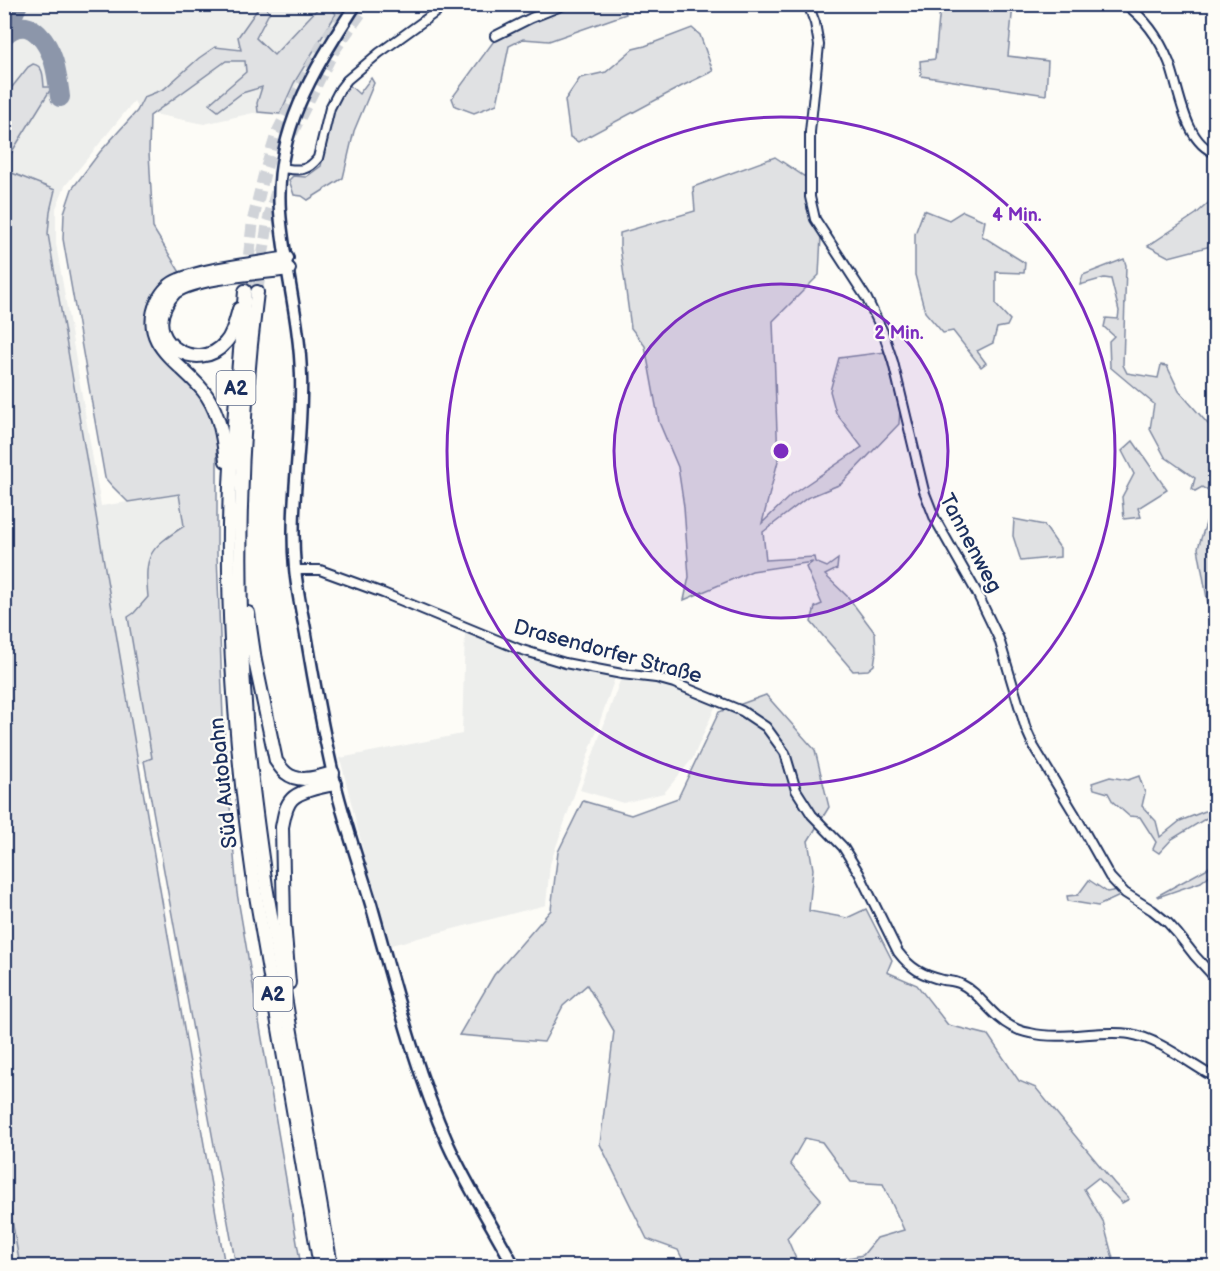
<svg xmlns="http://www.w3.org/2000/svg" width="1220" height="1271" font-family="'Balsamiq Sans',sans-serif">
	<rect width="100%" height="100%" fill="#fdfcf7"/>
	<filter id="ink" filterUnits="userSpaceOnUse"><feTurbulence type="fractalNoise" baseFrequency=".0167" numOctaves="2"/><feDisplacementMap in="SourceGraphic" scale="12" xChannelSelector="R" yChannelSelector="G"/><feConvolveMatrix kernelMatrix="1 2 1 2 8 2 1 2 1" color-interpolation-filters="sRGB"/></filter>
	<g filter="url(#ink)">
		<g fill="#edeeec">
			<polygon points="5,5 348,5 297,86 286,116 253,113 204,124 139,111 134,101 65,186 56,208 56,244 101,506 179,494 184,526 166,537 156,547 147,569 148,597 134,613 128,617 152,759 50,798 130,1266 5,1266"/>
			<polygon points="465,631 562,666 616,675 550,864 546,905 387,946 340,758 462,734"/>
			<polygon points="621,678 666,684 716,705 693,758 664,793 623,803 580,790"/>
		</g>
		<g fill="#e0e1e3" stroke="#7e88a0" stroke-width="1.5">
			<path d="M 321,5 L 334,5 L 333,10 L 336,14 L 294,83 L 280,114 L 258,112 L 257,103 L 262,87 L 242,93 L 218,111 L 209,104 L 246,72 L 245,61 L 226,61 L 150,116 L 149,152 L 153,228 L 181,274 L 148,323 L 203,397 L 212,415 L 217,434 L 217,554 L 223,719 L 237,893 L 301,1266 L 236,1266 L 144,761 L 152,758 L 128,617 L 134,613 L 148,597 C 144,554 149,549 184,526 L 179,494 L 128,502 L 112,486 L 105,478 L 63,239 L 64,213 L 72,189 L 100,152 L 137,111 L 144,97 L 164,89 L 199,58 L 215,47 L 241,50 L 238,37 L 259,7 L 266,7 L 269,13 L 256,38 L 274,55 Z"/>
			<polygon points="582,5 623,5 626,14 549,41 523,39 509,46 497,104 474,113 455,106 452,98 496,38 529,21 562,10"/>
			<polygon points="963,5 1013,5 1008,56 1048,61 1046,95 921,76 920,61 935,59 940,8 962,11"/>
			<polygon points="692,28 700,35 713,71 682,86 578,142 570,137 565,100 580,78 606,72 633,49 645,46"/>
			<path d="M 33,64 C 44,66 43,77 44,87 L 52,87 L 5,163 L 5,96 L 28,67 Z"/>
			<path d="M 371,78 L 374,83 L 354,131 L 343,178 L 308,200 L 302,196 L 294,195 L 289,180 L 293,176 L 306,177 L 321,166 C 327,138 329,106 348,84 L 359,94 Z"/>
			<polygon points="775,157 805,177 807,209 821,236 819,275 773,321 778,461 762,523 791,495 862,447 836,413 830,391 839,358 885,352 900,410 899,424 841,484 807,498 763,532 766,560 814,557 815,562 827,567 838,559 837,569 825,575 848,597 875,633 876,652 874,665 868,670 853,671 811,622 815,607 822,604 806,567 813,562 752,571 684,600 689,577 684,507 678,467 659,422 645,346 631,328 620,247 620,233 695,211 693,187"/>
			<polygon points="12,173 55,190 50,211 48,234 137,756 225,1266 20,1266 4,1174 4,417 6,416 4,407 4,183"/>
			<polygon points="1215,197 1215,245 1169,257 1148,246 1196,214"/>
			<polygon points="924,210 949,220 963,211 985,221 982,236 1025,263 1024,273 996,272 996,305 1010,320 1007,326 997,328 993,343 977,351 986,363 981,367 953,331 943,333 925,312 915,275 915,234"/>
			<polygon points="1124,259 1126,265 1123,365 1127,373 1158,378 1161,365 1167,366 1179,391 1215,432 1215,614 1208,604 1198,548 1215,495 1202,487 1195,491 1192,489 1195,478 1165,457 1150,429 1154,404 1110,367 1109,341 1114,336 1104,327 1106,318 1118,319 1119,311 1111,279 1104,278 1080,285 1083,275"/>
			<polygon points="1133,441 1167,490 1138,508 1141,517 1124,519 1122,497 1134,474 1122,451"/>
			<polygon points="1014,519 1044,525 1060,548 1060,557 1021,561 1013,536"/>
			<polygon points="766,695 815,750 829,807 808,841 813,869 809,911 847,918 866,909 892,960 887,972 917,985 948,1025 988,1035 1019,1081 1036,1088 1114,1183 1129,1199 1122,1203 1098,1178 1084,1189 1103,1221 1115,1266 805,1266 863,1255 877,1238 904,1230 883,1184 851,1182 822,1142 805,1138 790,1164 821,1199 787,1238 799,1266 686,1266 678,1250 647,1239 600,1144 614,1031 587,985 563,1006 544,1042 459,1035 494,975 551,910 558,852 583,801 631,815 678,798 719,712"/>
			<polygon points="1139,776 1145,793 1142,806 1156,821 1160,837 1180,821 1213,808 1215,813 1172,839 1159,853 1153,849 1156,842 1140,817 1129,816 1113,802 1108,793 1094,789 1092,783 1110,777 1128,780"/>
			<polygon points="1215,864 1215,871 1201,882 1158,897 1157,896"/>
			<polygon points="1089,880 1107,892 1117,890 1122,895 1098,906 1068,901 1067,896 1078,895"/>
		</g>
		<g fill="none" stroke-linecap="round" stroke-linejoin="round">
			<g stroke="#8c96aa" stroke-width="20">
				<polyline points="4,35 18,4"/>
				<path d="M 4,36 C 10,29 17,26 26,27 C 31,28 34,30 38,34 C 55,51 57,74 60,97"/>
			</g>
			<g stroke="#d0d3d8" stroke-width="12" stroke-dasharray="12 6" stroke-linecap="butt">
				<polyline points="292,133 333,52 367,4"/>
				<polyline points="245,291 253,220 264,175 277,133 324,41 349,8"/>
				<polyline points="257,292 268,222 279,182"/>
			</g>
			<g stroke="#1b2f5e" stroke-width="12">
				<g id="minor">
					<polyline points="808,4 815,23 819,45 810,132 810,197 815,219 867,299 883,332 893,362 924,491 935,519 977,593 999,639 1026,729 1034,747 1074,813 1110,877 1125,893 1152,910 1168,923 1177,933 1195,956 1216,979"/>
					<path d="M 1125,4 C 1145,18 1160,40 1169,62 C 1180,90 1184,143 1216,153"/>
					<polyline points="495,36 531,18 566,4"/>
					<path d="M 281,168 C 298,170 306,173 318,158 L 330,108 L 340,89 L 347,80 L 379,53 L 447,4"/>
					<path d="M 295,570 L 320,570 L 383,593 L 519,649 L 565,663 L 622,674 L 656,678 L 674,683 L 742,711 L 766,727 L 785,753 L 796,790 L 812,815 L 843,847 L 859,873 L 898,952 C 911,969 922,975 943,980 C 949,981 955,981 961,984 C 976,991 985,1006 998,1017 C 1007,1025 1018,1031 1030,1033 C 1063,1041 1099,1029 1130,1034 C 1156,1038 1185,1060 1207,1073 L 1216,1076"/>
				</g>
			</g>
			<g stroke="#1b2f5e" stroke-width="15">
				<path id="major" d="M 356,4 C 314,70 274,131 280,212 C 284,267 300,321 301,376 C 303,440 289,504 295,568 C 297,592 303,617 307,640 C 315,688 324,736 335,783 C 345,824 359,864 371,904 C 394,985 414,1067 448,1144 C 467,1186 492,1225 514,1266"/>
			</g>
			<g stroke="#1b2f5e" stroke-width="16">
				<g id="highway">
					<path d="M 245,291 C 240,356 233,421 230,486 C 225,621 236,756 255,890 L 320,1266"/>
					<path d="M 257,292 C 239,433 236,577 246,719 C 250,775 258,831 266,886 L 331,1266"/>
					<path d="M 239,309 C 236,320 233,335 225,343 C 199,374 147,344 165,307 C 167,302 171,296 175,292 C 197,277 261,273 289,269"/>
					<path d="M 226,461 C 223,438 220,416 207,396 C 187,365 137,347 157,302 C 162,292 168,284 179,280 C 211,267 253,265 287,258"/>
					<path d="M 248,613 L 255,661 L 276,761 C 279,765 282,770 286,773 C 299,784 318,777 333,773"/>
					<path d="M 289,983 L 284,922 L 282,827 C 284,818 285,806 292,799 C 301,790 323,786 335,784"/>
				</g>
			</g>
			<use href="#minor" stroke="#fdfcf7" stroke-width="8"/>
			<use href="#major" stroke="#fdfcf7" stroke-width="10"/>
			<use href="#highway" stroke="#fdfcf7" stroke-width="12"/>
		</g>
	</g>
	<circle cx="781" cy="451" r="167" fill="#7b2cbf" fill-opacity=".12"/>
	<g fill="none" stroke="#7b2cbf" stroke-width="3">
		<circle cx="781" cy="451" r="167"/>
		<circle cx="781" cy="451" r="334"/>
	</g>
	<g text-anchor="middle" stroke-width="4.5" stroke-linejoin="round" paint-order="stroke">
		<g fill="#fdfcf7" stroke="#5f6c8c" stroke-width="1.5">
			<rect x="216.5" y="371" width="39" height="34" rx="4.5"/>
			<rect x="253.5" y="977" width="39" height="34" rx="4.5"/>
		</g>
		<g font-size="20" font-weight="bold" fill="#1b2f5e">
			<text x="236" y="395">A2</text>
			<text x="273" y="1001">A2</text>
		</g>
		<g font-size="21" fill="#1b2f5e" stroke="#fdfcf7">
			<text transform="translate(971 543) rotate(62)" y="7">Tannenweg</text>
			<text transform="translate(608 651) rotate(15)" y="7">Drasendorfer Straße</text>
			<text transform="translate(223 783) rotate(-96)" y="7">Süd Autobahn</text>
		</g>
	</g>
	<circle cx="781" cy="451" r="9" fill="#7b2cbf" stroke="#fdfcf7" stroke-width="3"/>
	<g font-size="18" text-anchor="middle" font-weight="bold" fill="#7b2cbf" stroke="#fdfcf7" stroke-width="4.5" stroke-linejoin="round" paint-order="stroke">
		<text x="1017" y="221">4 Min.</text>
		<text x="899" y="339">2 Min.</text>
	</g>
	<rect width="1220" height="1271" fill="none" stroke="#fdfcf7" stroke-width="24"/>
	<rect x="12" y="12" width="1196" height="1247" fill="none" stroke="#1b2f5e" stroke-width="2" filter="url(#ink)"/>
</svg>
